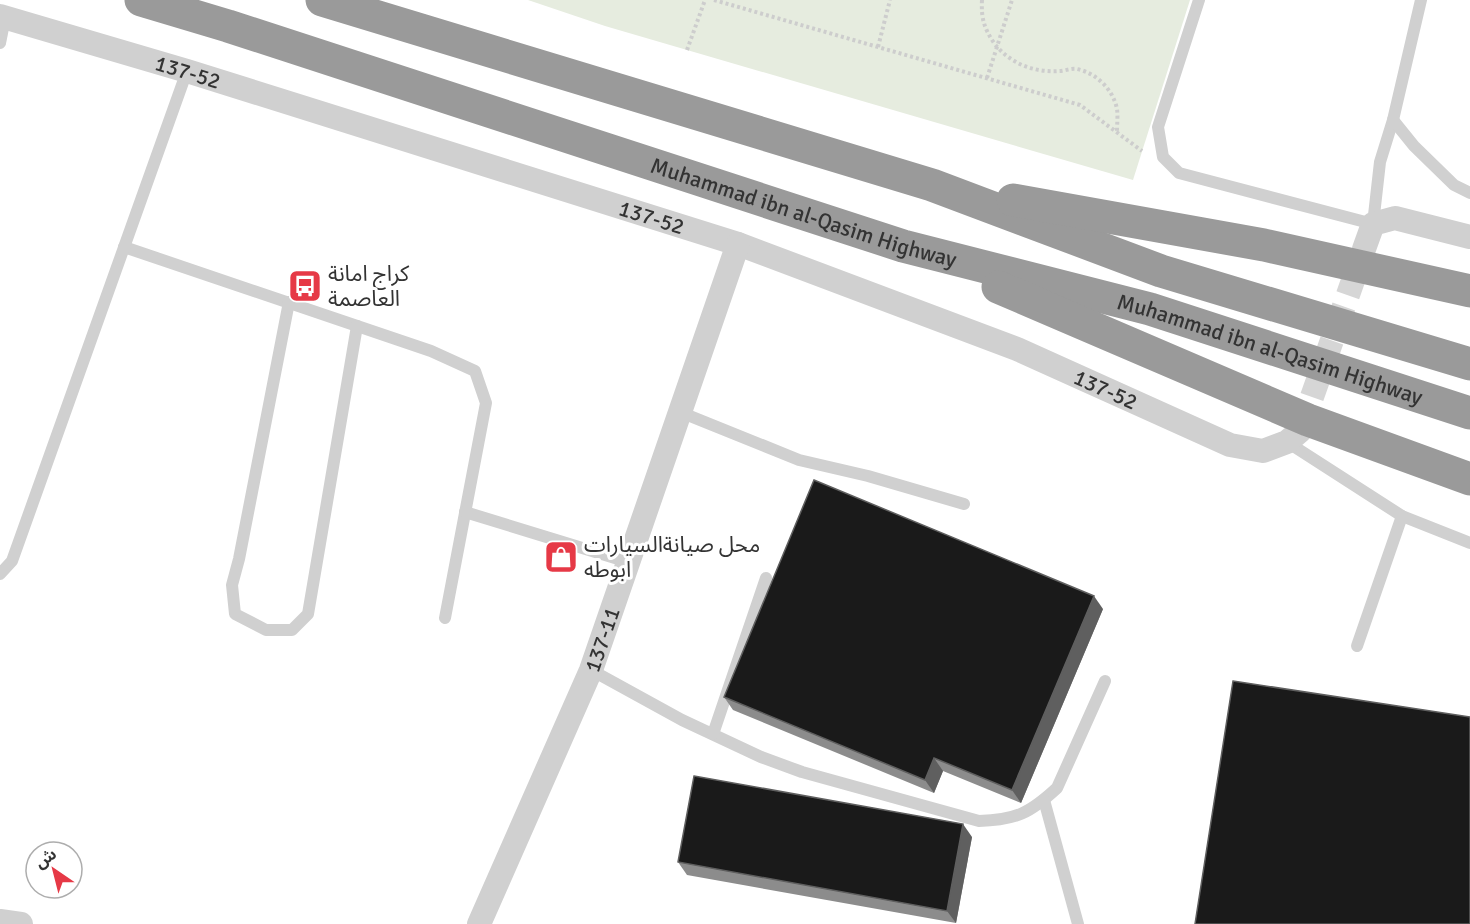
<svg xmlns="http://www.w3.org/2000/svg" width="1470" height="924" font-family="Signika,'Noto Sans Arabic',sans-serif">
	<rect width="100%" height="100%" fill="#fff"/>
	<polygon fill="#e6ecdf" points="528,0 1190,0 1133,180 605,26"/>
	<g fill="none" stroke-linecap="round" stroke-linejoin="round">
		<polyline stroke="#d6d6d6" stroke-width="24" stroke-dasharray="24 12" stroke-linecap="butt" points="1300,431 1363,252"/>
		<g stroke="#cdcdcd" stroke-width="4" stroke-dasharray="3 3" stroke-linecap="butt">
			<polyline points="714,0 1080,105 1142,151"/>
			<path d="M 982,0 C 981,18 984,28 994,43 C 1009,63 1034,73 1059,71 C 1065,71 1071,68 1077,69 C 1096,73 1113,89 1117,109 C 1118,116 1117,124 1117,132"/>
			<polyline points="878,47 890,0"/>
			<polyline points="687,50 705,0"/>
			<polyline points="987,78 1012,0"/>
		</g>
		<g stroke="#d0d0d0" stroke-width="12">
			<polyline points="1199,0 1158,127 1163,157 1179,173 1373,224 1380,162 1393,120 1421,0"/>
			<polyline points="0,43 5,18"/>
			<polyline points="1393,120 1414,146 1454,185 1470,193"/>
			<polyline points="124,247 431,351 475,371 486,403 445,618"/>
			<polyline points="289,302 239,559 232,585 235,614 266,630 292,630 308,614 357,326"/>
			<polyline points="680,412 799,460 868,476 964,504"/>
			<polyline points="1287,442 1402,516 1470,543"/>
			<polyline points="465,512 628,562"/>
			<polyline points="0,574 12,561 187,71"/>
			<polyline points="1357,646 1402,516"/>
			<path d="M 591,670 L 682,720 L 761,757 L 802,772 L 979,821 C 1016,820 1030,813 1057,788 L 1105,681"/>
			<polyline points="713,734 766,578"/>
			<polyline points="1044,800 1078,924"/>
		</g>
		<g stroke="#d0d0d0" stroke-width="24">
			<path id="s1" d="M 0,16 L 187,71 L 738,244 L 1017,349 L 1230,445 L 1263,451 L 1287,442 L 1300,431"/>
			<polyline points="1364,249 1373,224 1395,218 1470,237"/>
			<polyline points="0,921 21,924"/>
			<path id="s2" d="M 479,924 L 591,670 L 738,244"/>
		</g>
		<g stroke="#9a9a9a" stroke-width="33">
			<path id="s3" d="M 141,0 L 228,26 L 903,246 L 1150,309 L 1470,413"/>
			<polyline points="322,0 932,185 1161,271 1470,364"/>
			<polyline points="1013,200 1264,245 1470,291"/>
			<polyline points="998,287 1308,420 1470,479"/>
		</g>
	</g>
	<g fill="#8c8c8c">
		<polygon points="1103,609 1021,803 943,771 934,793 733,710 724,697"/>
		<polygon points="972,837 956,923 687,875 678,862"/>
	</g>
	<g fill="#5f5f5f">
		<polygon points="1094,596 1103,609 1021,803 1012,790"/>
		<polygon points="934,758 943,771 934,793 925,780"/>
		<polygon points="963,824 972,837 956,923 947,911"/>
	</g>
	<g fill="#1a1a1a" stroke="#5f5f5f" stroke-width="1.5">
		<polygon points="814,480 1094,596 1012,790 934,758 925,780 724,697"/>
		<polygon points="1233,681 1470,717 1470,924 1195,924"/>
		<polygon points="694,776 963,824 947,911 678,862"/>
	</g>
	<defs>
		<g id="bus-square" transform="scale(1.725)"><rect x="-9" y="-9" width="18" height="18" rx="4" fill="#e63946" stroke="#fff"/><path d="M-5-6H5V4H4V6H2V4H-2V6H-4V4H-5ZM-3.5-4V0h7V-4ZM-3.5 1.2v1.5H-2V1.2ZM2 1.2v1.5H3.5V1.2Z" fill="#fff"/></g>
		<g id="shop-square" transform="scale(1.725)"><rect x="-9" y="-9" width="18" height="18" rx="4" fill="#e63946" stroke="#fff"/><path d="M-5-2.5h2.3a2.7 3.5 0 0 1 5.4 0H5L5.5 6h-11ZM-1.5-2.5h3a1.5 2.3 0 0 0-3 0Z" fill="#fff"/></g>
	</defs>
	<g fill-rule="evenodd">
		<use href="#bus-square" x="305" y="286"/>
		<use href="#shop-square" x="561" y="557"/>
	</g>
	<g text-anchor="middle" stroke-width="6" stroke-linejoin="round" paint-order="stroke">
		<g font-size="22" fill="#333" stroke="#fff">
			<text dy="8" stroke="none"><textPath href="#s1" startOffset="196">137-52</textPath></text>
			<text dy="8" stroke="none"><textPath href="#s3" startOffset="696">Muhammad ibn al-Qasim Highway</textPath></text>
			<text dy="8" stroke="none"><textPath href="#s1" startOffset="682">137-52</textPath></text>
			<text dy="8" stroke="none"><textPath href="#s3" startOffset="1182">Muhammad ibn al-Qasim Highway</textPath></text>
			<text dy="8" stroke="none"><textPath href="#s1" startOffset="1168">137-52</textPath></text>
			<text dy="8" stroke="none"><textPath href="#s2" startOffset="310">137-11</textPath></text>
		</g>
		<g font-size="22" fill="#333" stroke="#fff" text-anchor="start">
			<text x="328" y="281">كراج امانة<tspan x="328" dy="25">العاصمة</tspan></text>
			<text x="584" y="552">محل صيانةالسيارات<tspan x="584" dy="25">ابوطه</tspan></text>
		</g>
	</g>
	<g transform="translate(54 870) rotate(325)"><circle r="28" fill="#ffffff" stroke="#adadad" stroke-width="1.5"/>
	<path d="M0-4.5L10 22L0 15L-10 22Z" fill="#e63946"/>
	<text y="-9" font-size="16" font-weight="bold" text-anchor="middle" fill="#333333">ش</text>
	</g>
</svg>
